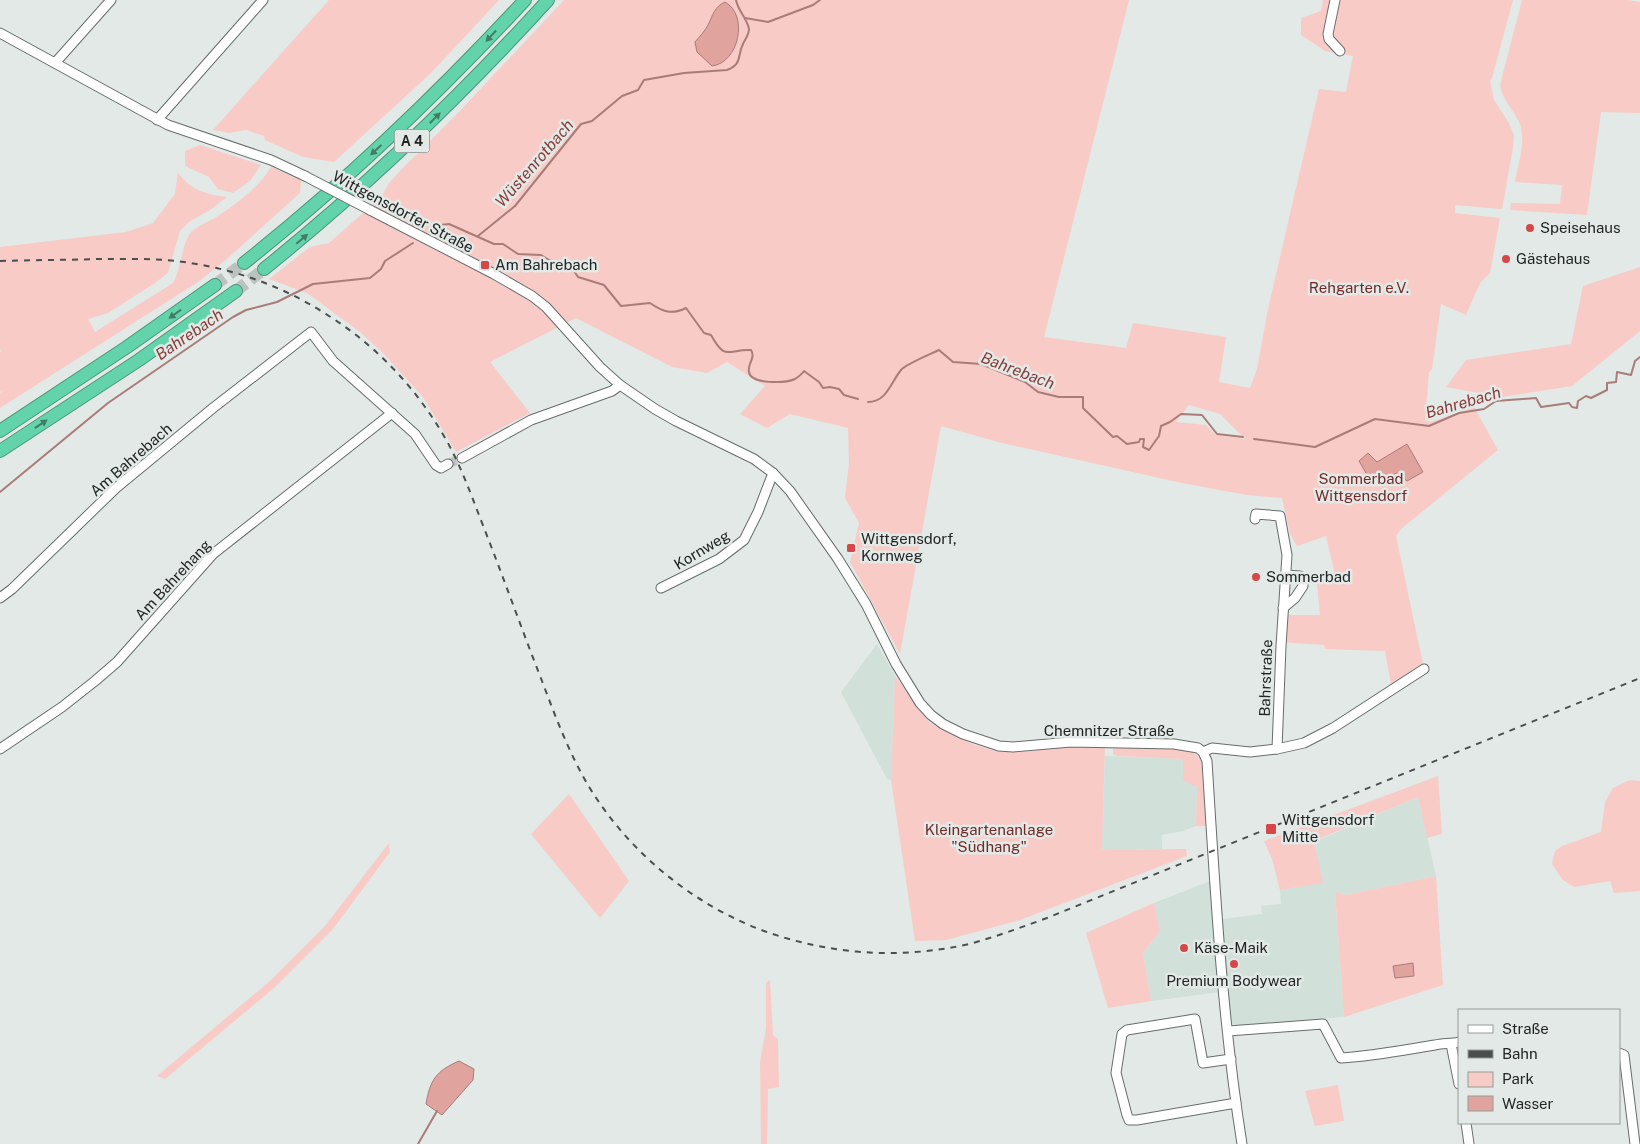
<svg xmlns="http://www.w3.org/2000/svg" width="1640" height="1144" font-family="'Public Sans',sans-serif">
	<rect width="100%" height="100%" fill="#e2e9e6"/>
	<g fill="#d1e0d9">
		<polygon points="877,644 895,676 891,780 887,779 841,692"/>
		<polygon points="1105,756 1184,759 1183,780 1197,785 1196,826 1183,831 1162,835 1162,849 1102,850"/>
		<polygon points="1418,797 1436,876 1346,895 1335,893 1344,1017 1238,1026 1232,1023 1228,991 1151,1001 1143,953 1160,931 1154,903 1210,881 1214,920 1262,914 1261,906 1281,904 1280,890 1322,883 1314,842"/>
	</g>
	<g fill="#f8cbc7" fill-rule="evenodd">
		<polygon points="329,0 499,0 431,73 334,162 303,157 265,140 264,136 246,130 229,133 213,130"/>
		<path d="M 564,0 L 1129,0 L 1044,337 L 1126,348 L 1133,323 L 1226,337 L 1219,382 L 1250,388 L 1257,369 L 1268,309 L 1319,89 L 1346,92 L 1353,56 L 1325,51 L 1301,35 L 1301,18 L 1321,11 L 1323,0 L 1513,0 L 1492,78 L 1490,81 L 1494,100 L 1509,123 L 1514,135 L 1513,148 L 1502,209 L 1455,205 L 1455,213 L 1500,218 L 1490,273 L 1480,283 L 1466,315 L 1441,304 L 1432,369 L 1429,372 L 1425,420 L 1431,422 L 1474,407 L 1498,450 L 1401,529 L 1396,536 L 1424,669 L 1392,690 L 1385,651 L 1325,649 L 1324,645 L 1281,642 L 1283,615 L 1320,615 L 1317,583 L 1336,579 L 1326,536 L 1297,546 L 1290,534 L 1282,498 L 1247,495 L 1182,483 L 1002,443 L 941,426 L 900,654 L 850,562 L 859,523 L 845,498 L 849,463 L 848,428 L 790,414 L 767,428 L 740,414 L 765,386 L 727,362 L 707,373 L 672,367 L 576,318 L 490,362 L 530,413 L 456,452 L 423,397 L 382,352 L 360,332 L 307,293 L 269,279 L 310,247 L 329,243 L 382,196 L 389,183 L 400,171 L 459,112 ZM 1189,405 L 1220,414 L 1245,439 L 1216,435 L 1206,425 L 1176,422 Z"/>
		<path d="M 1522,0 L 1628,0 L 1640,2 L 1640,113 L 1601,112 L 1587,215 L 1510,210 L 1511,203 L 1560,204 L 1562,185 L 1515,182 C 1518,162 1528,139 1518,120 C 1512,108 1502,99 1500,85 Z"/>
		<polygon points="200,145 261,165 250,181 233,193 218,189 209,177 185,166 185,151"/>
		<path d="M 271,167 L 301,180 L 300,193 L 228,258 L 198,282 L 0,408 L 0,393 L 3,391 L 0,392 L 0,352 L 1,351 L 0,349 L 0,247 L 126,232 L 153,223 L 175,194 L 178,173 C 191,190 207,195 227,197 L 210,210 L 189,222 L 180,231 L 168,273 L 155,283 L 108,313 L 88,319 L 95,332 L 173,283 C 181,269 182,246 189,235 C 195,226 209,222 218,216 C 237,204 260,186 271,167 Z"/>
		<polygon points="1640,267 1640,331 1572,386 1501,397 1446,387 1466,360 1571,344 1583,286"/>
		<polygon points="895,676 930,723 973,744 995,751 1023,752 1066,746 1105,746 1102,850 1186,849 1187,856 1020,920 946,940 915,941 891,780"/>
		<path d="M 1113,747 C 1132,747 1179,743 1194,753 C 1200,757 1202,762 1203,769 L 1207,826 L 1196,826 L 1197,785 L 1192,785 L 1183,780 L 1183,759 L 1117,756 L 1113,754 Z"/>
		<polygon points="1438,776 1442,834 1427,838 1418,797 1314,841 1323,883 1280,890 1272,859 1264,841"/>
		<polygon points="1630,780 1640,781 1640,891 1614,893 1610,881 1574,887 1563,880 1552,864 1555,851 1562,846 1601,832 1605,802 1613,788"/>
		<polygon points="569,794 629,881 600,918 531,834"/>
		<polygon points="389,843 390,852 333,929 274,988 165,1079 157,1076 270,981 325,926"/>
		<polygon points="1436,876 1443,985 1344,1017 1335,892 1346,895"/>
		<polygon points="1154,903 1160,931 1143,953 1151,1001 1108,1008 1086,933"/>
		<polygon points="770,980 773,1035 778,1039 779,1087 768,1089 767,1144 761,1144 760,1062 766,1029 766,983"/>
		<polygon points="1338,1085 1344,1121 1315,1126 1305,1091"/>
	</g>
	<g fill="#e1a39e" stroke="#a87d79">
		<path d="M 725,2 C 749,15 739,63 712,66 L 697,52 L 695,42 C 700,36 705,31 708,25 C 713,15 714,7 725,2 Z"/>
		<polygon points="1407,444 1423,472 1407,481 1397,473 1373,485 1359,461 1368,453 1377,462"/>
		<polygon points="1413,963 1414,976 1395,978 1393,966"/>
		<path d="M 459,1061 L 474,1069 L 473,1080 L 442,1115 L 426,1104 C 430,1080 436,1071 459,1061 Z"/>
	</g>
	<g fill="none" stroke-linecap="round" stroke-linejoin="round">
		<g stroke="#a87d79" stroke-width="2">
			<polyline points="745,18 768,22 813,5 820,0"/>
			<path d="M 435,228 L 440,225 L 449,224 L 494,244 L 503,244 L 518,254 L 541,255 L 549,260 L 570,265 L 578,277 L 604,285 L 621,306 L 650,303 C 663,312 672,315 686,308 L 704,333 L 711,335 C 726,362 727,349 751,350 C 756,358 747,364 749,372 C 751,385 786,383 795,379 C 798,377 802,374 804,371 L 819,382 L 823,388 L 830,387 L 839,389 L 844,395 L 858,399"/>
			<path d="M 478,236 L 515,206 L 581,124 L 592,121 L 622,96 L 638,90 L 644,80 L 684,73 L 727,70 C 743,64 737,55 743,44 C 745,39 749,35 749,29 C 747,18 738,11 736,0"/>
			<path d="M 868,402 C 887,402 891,382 901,370 C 906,364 931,354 939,350 L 953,362 L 981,364 L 1025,382 L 1038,392 L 1059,397 L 1083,397 L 1083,408 L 1113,437 L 1117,436 L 1127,444 L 1139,442 L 1140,439 L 1144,439 L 1143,447 L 1149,450 L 1159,436 L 1161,426 L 1170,422 L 1181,414 L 1202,415 L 1217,434 L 1243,437"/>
			<polyline points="1254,439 1315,447 1375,419 1429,426 1459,413 1484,409 1496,401 1536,398 1541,407 1569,403 1572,407 1577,408 1578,401 1586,396 1591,398 1607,390 1607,383 1616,382 1617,372 1631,375 1635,361 1640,357"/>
			<polyline points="0,492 108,403 233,317 246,310 277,302 313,284 370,278 381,269 385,261 413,243"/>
			<polyline points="418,1144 437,1111"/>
		</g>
		<polyline stroke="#bcc2bf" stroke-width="9" stroke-dasharray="9 4.5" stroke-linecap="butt" points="448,464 462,458"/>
		<g stroke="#bcc2bf" stroke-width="12" stroke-dasharray="12 6" stroke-linecap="butt">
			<polyline points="215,285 244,263"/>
			<polyline points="236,291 264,269"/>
		</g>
		<g stroke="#676d6a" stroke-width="11">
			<g id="minor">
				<polyline points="1335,0 1328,34 1329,39 1340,51"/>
				<polyline points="0,33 168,125 271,160 305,176"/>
				<polyline points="55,63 111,0"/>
				<polyline points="157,120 263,0"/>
				<path d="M 370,210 L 494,274 L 532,296 L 546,307 L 600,367 L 620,385 L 655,409 L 676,421 L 754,459 L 773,473 L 790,491 L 838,559 L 866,604 L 896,664 L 920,703 L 931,715 L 943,724 L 963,734 L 999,746 L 1013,747 L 1071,742 L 1174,744 L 1198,748 L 1203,752 L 1207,761 C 1215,889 1222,1018 1242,1144"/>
				<polyline points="462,458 531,420 612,391 620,385"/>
				<polyline points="1255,519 1256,514 1280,516 1287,555 1281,646 1277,749"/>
				<polyline points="661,588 719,559 744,540 758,512 773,473"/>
				<polyline points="0,598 12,589 116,488 213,408 311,332 333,361 415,434 436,465 441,468 448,464"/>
				<polyline points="1283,608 1295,598 1303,586 1303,579 1300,576 1286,575"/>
				<polyline points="0,749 62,707 95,681 117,662 213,554 392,413"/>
				<polyline points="1203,752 1212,748 1250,752 1277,749 1304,743 1333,728 1424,669"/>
				<path d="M 1228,1031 L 1323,1024 L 1341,1058 C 1373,1056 1404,1050 1435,1045 C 1443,1043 1451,1044 1459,1042"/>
				<polyline points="1451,1044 1459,1084"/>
				<polyline points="1619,1053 1624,1055 1635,1144"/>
				<polyline points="1231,1059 1203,1063 1195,1019 1127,1030 1122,1034 1116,1073 1127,1115 1129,1120 1137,1120 1236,1103"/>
				<polyline points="1466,1123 1469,1144"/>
			</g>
		</g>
		<g stroke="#4c967b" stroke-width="14">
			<g id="highway">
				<path d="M 244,263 C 345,183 437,95 525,0"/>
				<path d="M 264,269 C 366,187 460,97 548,0"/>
				<polyline points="0,431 127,347 215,285"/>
				<polyline points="0,451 139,360 236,291"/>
			</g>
		</g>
		<use href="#minor" stroke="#fff" stroke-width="9"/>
		<use href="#highway" stroke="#62d3aa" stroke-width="12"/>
		<path stroke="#4a4e4c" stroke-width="2" stroke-dasharray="6 6" stroke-linecap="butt" d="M 0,261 C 33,260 66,260 99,259 C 127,259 156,258 184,262 C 235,269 285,287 329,316 C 375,345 413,385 441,431 C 460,462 471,495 484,528 C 504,579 522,630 542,681 C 556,718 570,756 591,790 C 631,854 694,905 764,931 C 831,955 903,960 973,943 C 998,936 1022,927 1047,918 L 1640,678"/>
		<g stroke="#676d6a" stroke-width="11" stroke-linecap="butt">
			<polyline id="minor-bridge" points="305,176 370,210"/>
		</g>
		<use href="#minor-bridge" stroke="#fff" stroke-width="9"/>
	</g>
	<defs><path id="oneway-solid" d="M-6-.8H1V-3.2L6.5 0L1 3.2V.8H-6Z" transform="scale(1.25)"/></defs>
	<g fill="#427c67">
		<use href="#oneway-solid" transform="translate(491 36) rotate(133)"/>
		<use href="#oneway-solid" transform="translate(435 118) rotate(-45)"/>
		<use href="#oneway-solid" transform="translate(376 150) rotate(137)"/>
		<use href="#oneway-solid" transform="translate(302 239) rotate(-40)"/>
		<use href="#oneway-solid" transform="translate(175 314) rotate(144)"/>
		<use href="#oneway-solid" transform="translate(41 424) rotate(-33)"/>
	</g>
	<g fill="#d64747" stroke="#e2e9e6" stroke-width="2">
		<circle cx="1530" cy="228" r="5"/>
		<circle cx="1506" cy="259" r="5"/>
		<rect x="480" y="260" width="10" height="10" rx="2.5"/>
		<rect x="846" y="543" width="10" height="10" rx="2.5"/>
		<circle cx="1256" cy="577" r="5"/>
		<rect x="1265" y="823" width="12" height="12" rx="2.5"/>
		<circle cx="1184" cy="948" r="5"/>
		<circle cx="1234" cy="964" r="5"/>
	</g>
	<g text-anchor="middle" stroke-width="5" stroke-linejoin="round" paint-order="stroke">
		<rect fill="#e2e9e6" stroke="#5c605e" stroke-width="1" x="394.5" y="129.5" width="35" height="23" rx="4"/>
		<g font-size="14" font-weight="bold" fill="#222524">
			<text x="412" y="146">A 4</text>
		</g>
		<g font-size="15" fill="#222524" stroke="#e2e9e6">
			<text transform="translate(403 212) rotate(28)" y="5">Wittgensdorfer Straße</text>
			<text transform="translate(131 460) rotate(-41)" y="5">Am Bahrebach</text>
			<text transform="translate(702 550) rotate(-31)" y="5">Kornweg</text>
			<text transform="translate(173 580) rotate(-47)" y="5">Am Bahrehang</text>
			<text transform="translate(1266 678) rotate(-88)" y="5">Bahrstraße</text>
			<text x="1109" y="736">Chemnitzer Straße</text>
		</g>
		<g font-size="15" fill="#222524" stroke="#e2e9e6" text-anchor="start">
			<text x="1540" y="233">Speisehaus</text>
			<text x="1516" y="264">Gästehaus</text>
			<text x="495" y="270">Am Bahrebach</text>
			<text x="861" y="544">Wittgensdorf,<tspan x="861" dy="17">Kornweg</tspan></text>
			<text x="1266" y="582">Sommerbad</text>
			<text x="1282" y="825">Wittgensdorf<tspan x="1282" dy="17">Mitte</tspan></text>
			<text x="1194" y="953">Käse-Maik</text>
			<text x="1234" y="986" text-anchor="middle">Premium Bodywear</text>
		</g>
		<g font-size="15" fill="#732928" stroke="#e2e9e6">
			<text x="1359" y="293">Rehgarten e.V.</text>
			<text x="1361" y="484">Sommerbad<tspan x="1361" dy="17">Wittgensdorf</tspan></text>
			<text x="989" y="835">Kleingartenanlage<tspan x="989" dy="17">"Südhang"</tspan></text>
		</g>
		<g font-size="16" font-style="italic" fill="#883c39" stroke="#e2e9e6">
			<text transform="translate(534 163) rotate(-49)" y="6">Wüstenrotbach</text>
			<text transform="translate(189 334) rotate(-34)" y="6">Bahrebach</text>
			<text transform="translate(1018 370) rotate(21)" y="6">Bahrebach</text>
			<text transform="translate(1463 402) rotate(-16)" y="6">Bahrebach</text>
		</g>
	</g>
	<rect x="1458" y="1009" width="162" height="115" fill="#e2e9e6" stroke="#959b98"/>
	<rect x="1468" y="1025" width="25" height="8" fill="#ffffff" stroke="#959b98"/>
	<text x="1502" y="1034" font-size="15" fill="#222524">Straße</text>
	<rect x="1468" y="1050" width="25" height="8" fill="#4a4e4c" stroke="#959b98"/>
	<text x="1502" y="1059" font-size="15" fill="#222524">Bahn</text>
	<rect x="1468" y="1072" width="25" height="15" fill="#f8cbc7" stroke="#959b98"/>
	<text x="1502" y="1084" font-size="15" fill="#222524">Park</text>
	<rect x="1468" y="1096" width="25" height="15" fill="#e1a39e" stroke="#959b98"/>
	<text x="1502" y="1109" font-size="15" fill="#222524">Wasser</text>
</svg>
